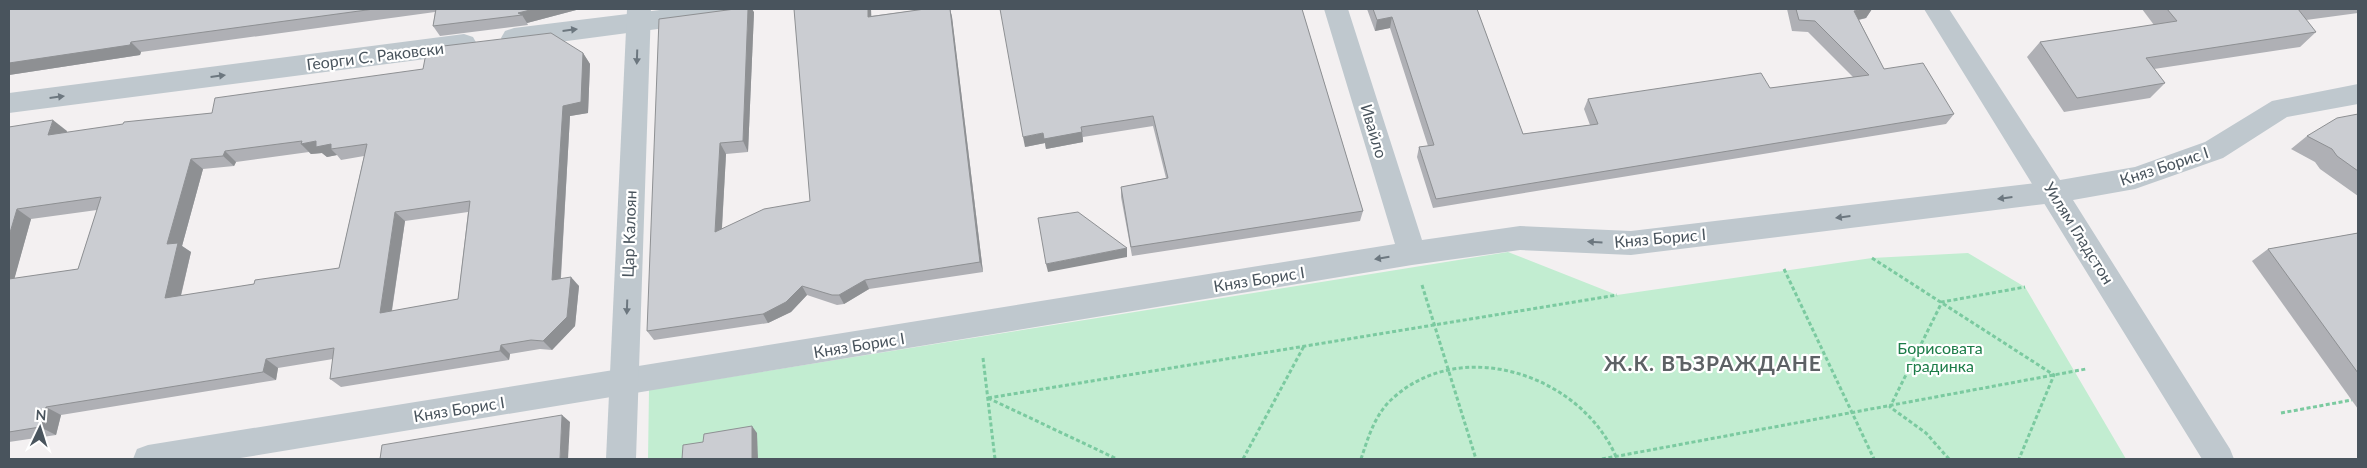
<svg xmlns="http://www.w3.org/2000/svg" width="2367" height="468" font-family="Lato,sans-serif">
	<rect width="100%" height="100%" fill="#f3f0f1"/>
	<polygon fill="#c2edd1" points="1508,252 1617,295 1872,258 1968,253 2025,287 2126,459 648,459 649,390"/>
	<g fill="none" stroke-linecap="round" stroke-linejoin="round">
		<g stroke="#7bcaa0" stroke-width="3" stroke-dasharray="4 2.5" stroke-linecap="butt">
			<polyline points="1872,258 2054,375 2019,459"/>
			<polyline points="1784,269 1874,459"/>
			<polyline points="1422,285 1476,459"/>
			<polyline points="983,358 995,459"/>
			<polyline points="988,398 1617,295"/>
			<polyline points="988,398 1117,459"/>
			<polyline points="2281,413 2352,400"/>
			<polyline points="1243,459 1304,346"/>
			<path d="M 1361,459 C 1368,438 1375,414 1392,399 C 1462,334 1583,376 1617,459"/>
			<polyline points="1602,459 2086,369"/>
			<polyline points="1949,459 1926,433 1890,407 1942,302 2025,287"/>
		</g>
		<g fill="#bfc8ce" fill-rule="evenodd">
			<polygon points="668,9 753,9 750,16 741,18 514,48 505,45 501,38 505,31 514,28"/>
			<polygon points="1324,9 1348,9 1422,240 1520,226 1631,231 2053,181 2063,184 2066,192 2063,200 2053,203 1631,255 1520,250 1412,265 234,459 133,459 137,449 148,445 1395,244"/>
			<polygon points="464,34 473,37 477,44 473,51 464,54 9,113 9,93"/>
		</g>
		<g fill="#bfc8ce" fill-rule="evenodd">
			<polygon points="627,9 651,9 636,459 606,459"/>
			<polygon points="1924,9 1949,9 2060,180 2135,167 2205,142 2272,101 2358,84 2358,104 2287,117 2223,158 2135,189 2073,200 2230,449 2234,459 2202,459"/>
		</g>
	</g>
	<g fill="#afb0b5" fill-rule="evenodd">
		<polygon points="9,9 580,9 527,23 528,25 440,36 433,26 435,12 141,52 140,55 9,75"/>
		<polygon points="925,9 950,9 952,17 983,272 869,289 844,304 837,305 807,295 791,312 768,323 654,340 647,331 754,12 748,152 726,154 722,229 810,201 871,16"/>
		<polygon points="1302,9 1363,211 1360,221 1132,256 1121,197 1121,187 1166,178 1153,126 1083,137 1083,142 1046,149 1045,143 1025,147"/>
		<polygon points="1367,9 1477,9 1523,134 1590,125 1584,109 1588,99 1770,88 1853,77 1808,32 1792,31 1787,9 1872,9 1866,18 1859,20 1884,69 1954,114 1946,124 1433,208 1417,157 1419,147 1428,146 1390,28 1375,31"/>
		<polygon points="2142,9 2358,9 2358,13 2306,20 2316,32 2300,47 2154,69 2165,83 2150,98 2064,112 2027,57 2040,42 2154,25"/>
		<path d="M 583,53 L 590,64 L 588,113 L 570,116 L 561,278 L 579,286 L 575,326 L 552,350 L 540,349 L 510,354 L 509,360 L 341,387 L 330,379 L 333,359 L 278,368 L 276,380 L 61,415 L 56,435 L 9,442 L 9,127 L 67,131 L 66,133 L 212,113 ZM 309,152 L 311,154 L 322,153 L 327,157 L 337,155 L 341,160 L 364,156 L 339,268 L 254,284 L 181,296 L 191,252 L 182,246 L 203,169 L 234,166 L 236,162 ZM 97,210 L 78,269 L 14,279 L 31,219 ZM 468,212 L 458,299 L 392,311 L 405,221 Z"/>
		<polygon points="2358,114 2358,196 2320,169 2315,162 2291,149 2307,136"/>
		<polygon points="2358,233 2358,409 2252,261 2268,249"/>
	</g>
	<g fill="#8e9093">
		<polygon points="534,9 580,9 527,23 522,15 518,13"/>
		<polygon points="748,9 752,9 754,12 748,152 743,141"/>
		<polygon points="868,9 871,9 872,28 868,17"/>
		<polygon points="950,9 952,17 983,272 980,262"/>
		<polygon points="1865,9 1872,9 1866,18 1847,22 1854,11"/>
		<polygon points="1392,17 1390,28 1375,31 1377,20"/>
		<polygon points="131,42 141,52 140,55 9,75 9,63"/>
		<polygon points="583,53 590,64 588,113 570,116 560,289 552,280 563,106"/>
		<polygon points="53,120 67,131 61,146 48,135"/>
		<polygon points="1082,132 1083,142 1046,149 1045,143 1025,147 1023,137 1043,133"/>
		<polygon points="316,141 331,144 331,149 337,155 327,157 322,153 311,154 301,144"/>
		<polygon points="720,143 726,154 721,242 715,232"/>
		<polygon points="225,151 236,162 234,166 223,156"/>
		<polygon points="191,159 203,169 182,246 191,252 178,307 165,298 167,244"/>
		<polygon points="17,209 31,219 11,291 9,289 9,236"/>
		<polygon points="395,212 405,221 390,322 380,313"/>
		<polygon points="1127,248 1127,257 1048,272 1046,264"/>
		<polygon points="571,277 579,286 575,326 552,350 543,341"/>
		<polygon points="865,280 869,289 844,304 839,295"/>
		<polygon points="802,286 807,295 791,312 768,323 763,314"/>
		<polygon points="501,345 510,354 509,360 500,351"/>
		<polygon points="266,359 278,368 276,380 263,372"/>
		<polygon points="46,407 61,415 56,435 40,427"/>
		<polygon points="562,415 570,422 568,459 560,459"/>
		<polygon points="752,426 757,433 758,459 752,459"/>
	</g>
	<g fill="#cbcdd2" stroke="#8e9093" fill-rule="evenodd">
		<polygon points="9,9 374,9 131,42 130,45 9,63"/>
		<polygon points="436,9 534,9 518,13 522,15 433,26"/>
		<polygon points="735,9 748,9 743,141 720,143 715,232 764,209 810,201 794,9 868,9 868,17 925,9 950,9 980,262 865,280 839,295 832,295 802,286 786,302 763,314 647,331 659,19"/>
		<polygon points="1000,9 1302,9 1363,211 1131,247 1121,187 1168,178 1153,116 1081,127 1082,132 1044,139 1043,133 1023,137"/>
		<polygon points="1373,9 1477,9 1523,134 1598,124 1588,99 1761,73 1770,88 1869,75 1815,21 1799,20 1796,9 1865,9 1854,11 1884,69 1923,63 1954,114 1436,199 1419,147 1434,145 1392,17 1377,20"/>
		<polygon points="2167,9 2300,9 2298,9 2316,32 2146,58 2165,83 2077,98 2040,42 2177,21"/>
		<path d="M 551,33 L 583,53 L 581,102 L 563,106 L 552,280 L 571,277 L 567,317 L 543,341 L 531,340 L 501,345 L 500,351 L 330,379 L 334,348 L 266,359 L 263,372 L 46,407 L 40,427 L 9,432 L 9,279 L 78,269 L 101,197 L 17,209 L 9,236 L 9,127 L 53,120 L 48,135 L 123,124 L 124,122 L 212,113 L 215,98 L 423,69 L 427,48 ZM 302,141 L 301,144 L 316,141 L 316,147 L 331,144 L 331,149 L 367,144 L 339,268 L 255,280 L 254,284 L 165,298 L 178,243 L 167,244 L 191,159 L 223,156 L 225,151 ZM 470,201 L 458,299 L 380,313 L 395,212 Z"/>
		<polygon points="2358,114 2358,171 2337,156 2332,149 2307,136 2337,118"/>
		<polygon points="1078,212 1127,248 1046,264 1038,218"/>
		<polygon points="2358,233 2358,373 2268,249"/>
		<polygon points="562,415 560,459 380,459 382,445"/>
		<polygon points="752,426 752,459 682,459 683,445 703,442 704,434"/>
	</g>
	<defs><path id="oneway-solid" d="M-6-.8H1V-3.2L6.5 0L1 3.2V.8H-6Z" transform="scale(1.25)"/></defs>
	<g fill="#6c777f">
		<use href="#oneway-solid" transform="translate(570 30) rotate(-7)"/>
		<use href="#oneway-solid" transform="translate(637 57) rotate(92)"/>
		<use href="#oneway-solid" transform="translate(218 76) rotate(-7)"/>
		<use href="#oneway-solid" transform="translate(57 97) rotate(-7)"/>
		<use href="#oneway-solid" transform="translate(2005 198) rotate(173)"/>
		<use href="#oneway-solid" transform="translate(1843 217) rotate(173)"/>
		<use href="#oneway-solid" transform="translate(1595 242) rotate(-177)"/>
		<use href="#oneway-solid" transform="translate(1382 258) rotate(171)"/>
		<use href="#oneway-solid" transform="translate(627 307) rotate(92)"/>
	</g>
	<g text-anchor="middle" stroke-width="4.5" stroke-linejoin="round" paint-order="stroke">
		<g font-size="16" fill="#49545d" stroke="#fff">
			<text transform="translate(375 56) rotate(-7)" y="6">Георги С. Раковски</text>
			<text transform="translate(1374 131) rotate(73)" y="6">Ивайло</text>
			<text transform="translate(2164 166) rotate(-18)" y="6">Княз Борис I</text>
			<text transform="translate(2079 233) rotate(58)" y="6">Уилям Гладстон</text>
			<text transform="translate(629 234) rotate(-88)" y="6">Цар Калоян</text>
			<text transform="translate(1660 238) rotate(-5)" y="6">Княз Борис I</text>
			<text transform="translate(1259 279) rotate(-9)" y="6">Княз Борис I</text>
			<text transform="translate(859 345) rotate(-9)" y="6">Княз Борис I</text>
			<text transform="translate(459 409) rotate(-9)" y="6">Княз Борис I</text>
		</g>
		<g font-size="16" fill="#1c7c48" stroke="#fff">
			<text x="1940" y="354">Борисовата<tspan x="1940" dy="18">градинка</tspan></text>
		</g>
		<g font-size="21" font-weight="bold" letter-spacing="1" fill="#5d6165" stroke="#fff">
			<text x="1713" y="371">Ж.К. ВЪЗРАЖДАНЕ</text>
		</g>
	</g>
	<rect width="2367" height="468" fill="none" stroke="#49545d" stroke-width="20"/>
	<g transform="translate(40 428) rotate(4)" stroke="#ffffff" stroke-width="4" paint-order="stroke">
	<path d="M0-4L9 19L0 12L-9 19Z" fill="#49545d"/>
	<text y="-8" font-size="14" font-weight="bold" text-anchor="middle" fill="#49545d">N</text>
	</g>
</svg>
